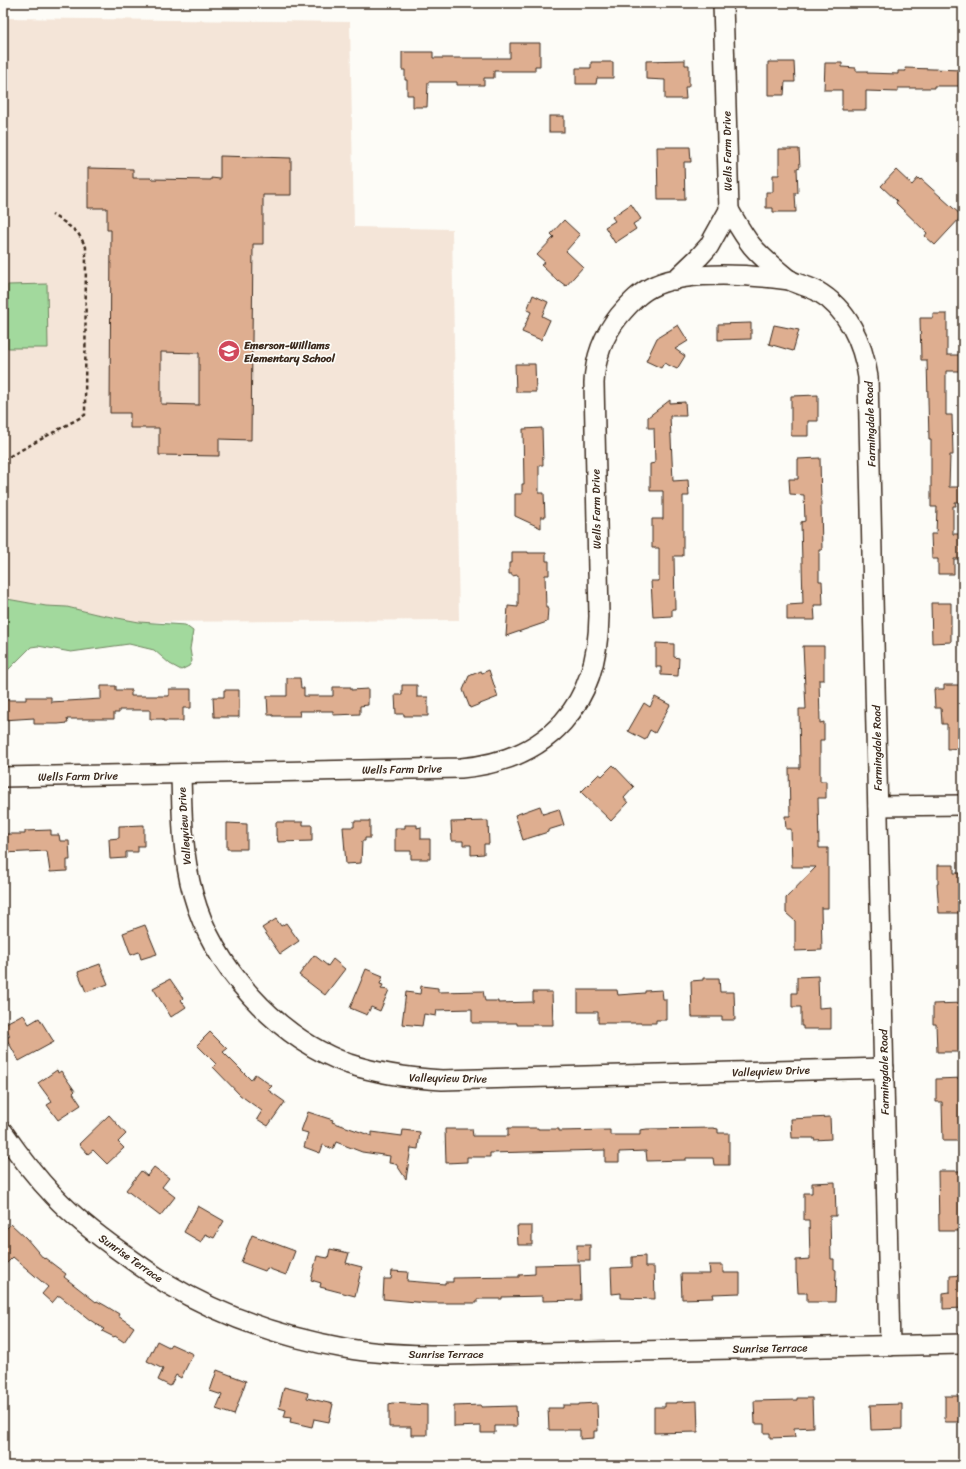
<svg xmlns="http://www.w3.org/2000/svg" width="966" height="1469" font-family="Sriracha,sans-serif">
	<rect width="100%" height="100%" fill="#fdfcf7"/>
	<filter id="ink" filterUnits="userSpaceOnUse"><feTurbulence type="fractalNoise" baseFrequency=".025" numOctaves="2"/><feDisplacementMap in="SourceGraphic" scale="8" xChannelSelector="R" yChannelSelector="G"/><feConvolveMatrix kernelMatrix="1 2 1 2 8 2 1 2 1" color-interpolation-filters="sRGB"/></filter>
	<g filter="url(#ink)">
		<polygon fill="#f4e5d8" points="3,18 350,22 354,227 452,229 459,620 139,622 96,614 67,607 46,606 7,599 3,597"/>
		<g fill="#a2d99d" stroke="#6e825e">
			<polygon points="47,284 48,348 8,348 8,285"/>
			<polygon points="3,597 7,599 46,606 67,607 96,614 139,622 185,625 193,631 190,649 192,661 189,666 181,670 170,664 154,650 129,644 71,652 38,646 31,647 3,675"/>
		</g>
		<g fill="#deae90" stroke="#3b2a1e" fill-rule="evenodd">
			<polygon points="510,43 540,43 540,66 535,66 535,71 494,71 494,78 484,78 484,85 457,85 457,82 428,82 427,107 413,107 413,95 407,95 407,80 405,80 405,70 402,70 402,52 433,52 433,58 510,58"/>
			<polygon points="685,60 685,65 689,65 689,85 688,87 685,87 686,99 665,99 665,80 646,79 646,61"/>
			<polygon points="591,62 613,62 613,78 597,78 596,84 576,84 576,68 591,68"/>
			<polygon points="768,62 794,62 795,82 785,82 784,95 768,95"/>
			<polygon points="825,63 842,63 842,67 856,68 856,71 867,71 867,73 898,74 898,71 906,71 905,68 961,70 961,86 934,86 934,88 898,88 898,92 866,91 866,110 842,110 842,90 824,90"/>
			<rect x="549" y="116" width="15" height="16"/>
			<polygon points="657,147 690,147 691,162 684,162 685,200 658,200"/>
			<polygon points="779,149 799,149 800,167 797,168 798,193 795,193 796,212 773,212 773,208 766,208 766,192 773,192 773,175 779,175"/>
			<path d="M 220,156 L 291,158 L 291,195 L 263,195 L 263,244 L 253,244 L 251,440 L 219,439 L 219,456 L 159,455 L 159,428 L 130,428 L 130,413 L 110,413 L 111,230 L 107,230 L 107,208 L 88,208 L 88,168 L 133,169 L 133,178 L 151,178 L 151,179 L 211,180 L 211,178 L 220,179 ZM 161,352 L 199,353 L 199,405 L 161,404 Z"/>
			<polygon points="896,170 912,185 918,178 920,180 921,179 962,216 935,245 925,236 927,233 896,203 897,201 881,186"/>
			<polygon points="631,204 641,219 633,224 636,229 615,243 605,227 615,221 612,217"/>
			<polygon points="564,220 580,235 566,251 583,267 566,286 558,280 558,281 541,265 545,262 537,255 554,237 551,234"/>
			<polygon points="533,295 548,302 542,316 550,320 541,340 522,332 531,312 527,310"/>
			<polygon points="933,314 947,314 947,355 961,355 962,371 946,371 946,415 952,415 953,455 950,455 949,487 962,487 963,502 955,502 956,506 953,506 953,534 960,534 961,559 954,559 954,574 938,574 938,559 932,559 931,534 936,534 937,507 931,507 931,440 929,440 927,360 921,360 920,318 933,318"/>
			<polygon points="751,323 751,339 718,340 718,324"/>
			<polygon points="678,325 688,341 675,349 685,356 677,369 664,363 661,368 646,361 657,338"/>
			<polygon points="774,325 799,330 793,351 769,344"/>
			<polygon points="515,364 535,364 536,392 516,392"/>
			<polygon points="818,395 818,421 808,421 808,436 791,436 791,396"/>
			<polygon points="670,400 670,403 685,402 686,416 670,416 673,481 688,480 689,496 683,496 683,556 674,556 675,609 672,609 672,616 653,617 651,581 659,581 659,548 652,548 652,519 663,519 663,491 650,491 650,464 655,463 654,428 648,428 648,417"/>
			<polygon points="542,428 543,465 539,465 539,493 544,493 545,517 541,517 541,528 515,516 515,494 522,494 522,484 524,484 523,429"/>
			<polygon points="820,458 822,550 819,550 819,581 822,581 823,605 814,605 815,620 787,620 787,605 803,604 801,522 805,521 804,495 790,494 789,479 798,479 798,459"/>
			<polygon points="512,552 528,552 528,553 546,553 546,561 549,561 549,575 545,575 546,608 548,608 547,622 506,636 508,606 518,607 518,575 512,576 512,574 509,574 509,563 512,563"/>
			<polygon points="931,603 951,603 951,642 932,643"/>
			<polygon points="656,643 674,644 674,657 679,658 678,676 661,675 661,667 656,667"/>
			<polygon points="803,646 824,646 824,680 819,680 820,723 824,722 824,740 820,740 820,781 826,781 826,798 818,798 819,848 828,848 828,908 821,908 822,950 795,951 795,921 786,913 786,898 816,867 792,867 791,829 786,829 785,816 790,816 789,768 800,768 799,709 806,709"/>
			<polygon points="489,670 498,697 470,708 463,690 469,676 481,671 482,673"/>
			<polygon points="287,678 300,678 301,688 304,688 304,696 333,696 333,687 351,687 351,690 368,689 368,705 360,706 360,714 333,715 333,711 299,711 300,716 273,716 273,715 268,715 267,696 287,696"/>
			<polygon points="402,685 417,685 417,697 428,697 428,716 404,716 404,714 396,714 395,695 402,695"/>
			<polygon points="944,685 963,685 963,748 947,749 947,724 942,724 941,708 935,708 934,689 944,689"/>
			<polygon points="101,686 116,686 116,690 131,690 131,696 169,696 169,689 191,689 191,708 183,708 183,721 163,721 163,719 150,719 150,710 119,710 119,713 114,713 114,719 67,719 68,723 58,724 34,724 34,718 3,720 3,700 26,700 26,697 51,697 51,702 101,699"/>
			<polygon points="224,690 239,690 239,717 214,717 213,697 224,697"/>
			<polygon points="655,697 670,705 655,733 650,730 645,740 628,731 644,703 650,707"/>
			<polygon points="613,765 634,787 624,798 628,803 611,821 581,792 599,774 602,776"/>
			<polygon points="540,806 543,814 559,809 564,825 548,830 548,832 523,840 515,815"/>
			<polygon points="354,821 370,821 370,838 365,838 365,841 362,841 361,863 346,864 343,827 354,827"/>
			<polygon points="488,821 489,844 484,844 484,854 471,855 471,845 463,845 463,841 452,841 451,822"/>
			<polygon points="276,822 303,822 303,825 312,825 312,841 278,842 277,836 276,836"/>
			<polygon points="227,823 247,824 247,849 227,849"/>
			<polygon points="144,825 144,846 138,846 138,852 126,852 126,858 110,859 109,839 119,838 119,826"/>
			<polygon points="405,825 417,825 417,828 421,827 421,839 430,839 430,859 411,859 411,851 395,851 395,828 405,828"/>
			<polygon points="51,830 51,835 59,835 60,841 69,841 70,860 67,860 67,871 50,872 47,851 3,853 3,834 25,834 25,831"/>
			<polygon points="938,865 954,865 954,873 960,873 960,877 963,877 963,896 961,896 961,913 939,913 937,884 938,884"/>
			<polygon points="276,919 281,926 286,923 299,941 280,954 262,928"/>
			<polygon points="145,925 157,954 141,959 139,952 131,955 123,933"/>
			<polygon points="314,955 328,966 333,959 345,969 325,995 299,975"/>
			<polygon points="100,964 108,984 86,992 78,972"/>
			<polygon points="366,969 383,976 380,984 383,985 381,989 389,990 380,1011 371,1007 367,1015 350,1008"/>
			<polygon points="818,976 819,1008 831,1007 831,1029 803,1029 803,1026 801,1026 801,1007 792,1007 792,993 797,993 797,977"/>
			<polygon points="703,978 719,978 720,992 734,992 735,1020 722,1020 722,1017 692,1017 691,981 703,980"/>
			<polygon points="170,979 183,998 181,1000 186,1007 171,1017 153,988"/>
			<polygon points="421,986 438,988 438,992 483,991 485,1001 498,1001 498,1003 533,1002 533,992 552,992 553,1025 517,1025 517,1023 472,1023 472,1009 437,1010 436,1016 424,1014 422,1026 402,1024 406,992 420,994"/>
			<polygon points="578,990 617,990 618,995 645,993 645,991 662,990 663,999 666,999 666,1020 656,1020 656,1023 598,1023 598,1012 578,1012"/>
			<polygon points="963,1003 963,1052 937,1052 936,1024 933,1024 933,1004"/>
			<polygon points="23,1014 29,1024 39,1018 54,1042 19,1061 6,1038 10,1036 4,1024"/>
			<polygon points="210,1032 227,1049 223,1052 251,1080 255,1074 272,1086 268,1090 285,1102 268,1126 257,1119 262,1111 240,1095 213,1067 216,1064 197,1045"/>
			<polygon points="57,1070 58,1073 61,1071 75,1091 73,1093 81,1105 58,1120 47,1105 52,1102 38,1083"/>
			<polygon points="963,1078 963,1141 943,1141 942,1102 936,1102 936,1079"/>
			<polygon points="308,1112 333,1120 332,1122 372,1136 372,1132 402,1136 403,1130 420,1132 418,1149 411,1148 406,1179 396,1164 389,1163 390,1156 362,1152 336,1142 333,1149 323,1145 320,1153 304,1147 308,1133 301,1131"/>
			<polygon points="109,1115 126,1134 118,1142 124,1148 107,1164 93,1150 88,1154 79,1144"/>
			<polygon points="830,1117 831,1139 814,1140 814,1138 792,1138 791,1119"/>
			<polygon points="508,1128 538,1128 538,1129 559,1129 559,1131 610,1130 610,1135 640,1135 640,1130 647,1129 713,1128 718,1129 718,1133 729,1133 729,1165 714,1165 713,1158 686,1158 686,1160 647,1161 646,1151 619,1152 619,1162 605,1162 605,1150 490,1153 490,1157 467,1157 467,1162 446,1163 445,1129 472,1129 473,1136 508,1136"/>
			<polygon points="154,1167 169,1178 162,1187 175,1197 160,1216 126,1190 141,1171 147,1176"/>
			<polygon points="938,1171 962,1171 963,1231 939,1231"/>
			<polygon points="835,1182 836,1216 830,1216 831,1259 834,1259 834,1269 836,1270 835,1302 807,1302 807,1293 798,1293 797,1274 796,1274 796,1260 810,1259 809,1220 804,1220 804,1193 812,1193 812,1183"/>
			<polygon points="198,1206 224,1221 214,1238 205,1234 201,1242 184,1232"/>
			<polygon points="11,1224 26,1238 44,1259 45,1258 66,1274 64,1277 96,1302 97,1301 106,1306 119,1314 118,1316 134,1327 124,1342 115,1336 114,1337 102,1331 104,1329 90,1320 60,1296 58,1296 52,1303 42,1294 48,1287 13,1257 3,1267 3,1232"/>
			<polygon points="517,1226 532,1226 532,1245 518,1245"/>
			<polygon points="252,1235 295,1251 286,1275 267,1268 265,1271 241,1262"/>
			<rect x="577" y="1245" width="13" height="16"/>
			<polygon points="330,1249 349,1253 346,1263 362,1267 355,1296 320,1287 321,1283 311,1280 317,1256 328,1258"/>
			<polygon points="645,1256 645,1267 654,1267 655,1299 621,1298 621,1293 612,1294 611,1268 632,1267 632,1257"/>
			<polygon points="580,1264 581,1300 543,1301 543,1296 502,1297 502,1299 477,1299 477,1303 427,1303 383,1299 384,1279 391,1279 392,1271 408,1272 407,1281 445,1284 445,1282 453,1282 453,1278 519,1277 519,1275 535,1274 535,1265"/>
			<polygon points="709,1265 723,1265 723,1273 740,1273 740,1293 713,1294 714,1298 682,1299 681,1274 710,1274"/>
			<polygon points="963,1275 963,1308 943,1309 943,1293 950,1292 950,1276"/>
			<polygon points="157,1341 169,1347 171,1344 193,1354 181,1378 176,1375 170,1386 158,1380 163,1369 147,1361"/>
			<polygon points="217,1370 246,1381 234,1415 216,1409 222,1395 210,1391"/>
			<polygon points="284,1387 308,1393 307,1398 333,1404 329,1422 314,1419 312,1427 290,1422 291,1418 284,1417 286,1410 279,1408"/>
			<rect x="945" y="1396" width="18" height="26"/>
			<polygon points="797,1398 812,1398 813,1427 794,1428 795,1437 770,1438 770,1433 764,1433 764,1424 755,1424 754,1401 797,1400"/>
			<polygon points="697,1401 698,1432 654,1433 654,1407 665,1407 665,1403 677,1403 677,1402"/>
			<polygon points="392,1403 427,1405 427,1435 411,1435 411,1427 389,1427 389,1404"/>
			<polygon points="597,1403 598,1431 594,1431 594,1438 580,1439 580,1430 549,1430 548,1408 563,1408 563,1405 579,1405 579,1404"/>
			<polygon points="902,1404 902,1429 871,1430 870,1405"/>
			<polygon points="481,1405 481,1407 516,1406 517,1426 495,1426 495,1433 481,1433 481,1426 454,1427 454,1406"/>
		</g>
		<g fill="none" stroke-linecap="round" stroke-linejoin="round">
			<g stroke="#3b2a1e" stroke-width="22">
				<g id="minor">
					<path d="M 729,210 C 736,222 743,235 752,246 C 762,258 776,269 788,279 C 795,284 808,286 817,291 C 848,309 863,343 868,377 L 890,1346"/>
					<polyline points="675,280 699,257 709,246 729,210 723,3"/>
					<path d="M 181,774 C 182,814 182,855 193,894 C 213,967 277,1038 349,1064 C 379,1074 410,1078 442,1080 L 884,1068"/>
					<path d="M 3,777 L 461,768 C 550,760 598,704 599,616 L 594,383 C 595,358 603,336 619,316 C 630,303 641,291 656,285 C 691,270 754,275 790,280"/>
					<polyline points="878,806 963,805"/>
					<path d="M 3,1132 C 19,1155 35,1176 54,1196 C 74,1217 97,1235 121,1252 C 136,1263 150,1273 166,1283 C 219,1315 282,1337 344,1348 C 377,1354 412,1355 446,1355 L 963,1344"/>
				</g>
			</g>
			<polyline stroke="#3b2a1e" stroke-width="2.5" stroke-dasharray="4 3" stroke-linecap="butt" points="3,460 85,415 86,247 78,233 64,222 52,215"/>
			<use href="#minor" stroke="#fdfcf7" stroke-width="19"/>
		</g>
	</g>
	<defs>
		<g id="school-disc" transform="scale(1.15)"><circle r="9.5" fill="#d1495b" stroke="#fdfcf7"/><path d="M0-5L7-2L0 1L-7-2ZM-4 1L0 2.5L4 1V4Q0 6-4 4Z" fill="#fff"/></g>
	</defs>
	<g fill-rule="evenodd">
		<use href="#school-disc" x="229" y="351"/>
	</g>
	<g text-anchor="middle" stroke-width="3.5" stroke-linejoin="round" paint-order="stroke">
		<g font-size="11" fill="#3b2a1e" stroke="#fdfcf7">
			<text transform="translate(727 151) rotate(-91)" y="4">Wells Farm Drive</text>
			<text transform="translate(870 424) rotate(-92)" y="4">Farmingdale Road</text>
			<text transform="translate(596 509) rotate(-91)" y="4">Wells Farm Drive</text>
			<text transform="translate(877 748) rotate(-91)" y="4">Farmingdale Road</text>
			<text transform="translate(402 769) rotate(-1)" y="4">Wells Farm Drive</text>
			<text transform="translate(78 776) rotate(-1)" y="4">Wells Farm Drive</text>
			<text transform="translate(184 826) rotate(-94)" y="4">Valleyview Drive</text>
			<text transform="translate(771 1071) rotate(-2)" y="4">Valleyview Drive</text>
			<text transform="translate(884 1072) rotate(-91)" y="4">Farmingdale Road</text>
			<text transform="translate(448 1078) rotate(1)" y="4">Valleyview Drive</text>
			<text transform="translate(131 1258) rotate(35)" y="4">Sunrise Terrace</text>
			<text transform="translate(770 1348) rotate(-1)" y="4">Sunrise Terrace</text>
			<text x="446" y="1358">Sunrise Terrace</text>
		</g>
		<g font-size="11" font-weight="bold" fill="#3b2a1e" stroke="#fdfcf7" text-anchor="start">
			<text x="244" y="349">Emerson-Williams<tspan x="244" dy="13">Elementary School</tspan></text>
		</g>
	</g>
	<rect width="966" height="1469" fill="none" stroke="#fdfcf7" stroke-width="16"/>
	<rect x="8" y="8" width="950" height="1453" fill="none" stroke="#3b2a1e" stroke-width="1.5" filter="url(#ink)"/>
</svg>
